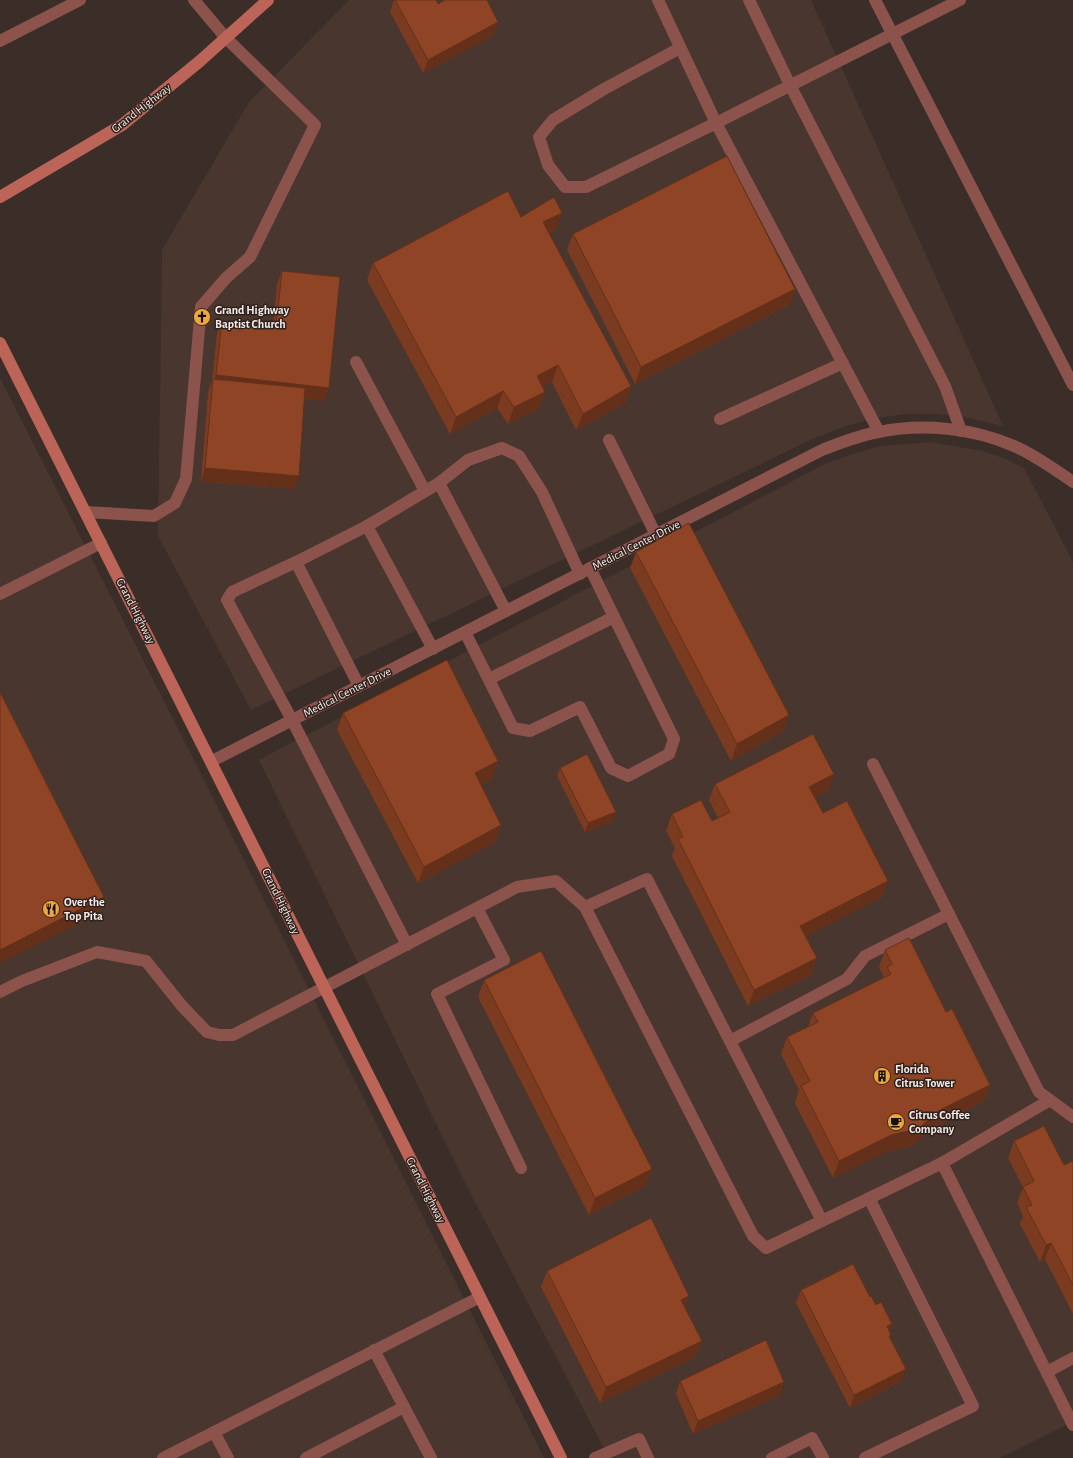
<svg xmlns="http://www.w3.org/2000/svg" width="1073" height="1458" font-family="'Alegreya Sans',sans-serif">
	<rect width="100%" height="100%" fill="#3b2d28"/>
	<g fill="#49362e">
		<polygon points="349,0 811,0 1003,426 965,417 937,414 906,414 876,418 846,426 817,437 251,710 158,536 162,250 249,102"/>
		<polygon points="0,378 198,768 544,1458 0,1458"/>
		<polygon points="931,442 983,451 1006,459 1024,468 1073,562 1073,1422 1000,1458 609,1458 463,1179 259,760 827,463 855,453 881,446"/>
	</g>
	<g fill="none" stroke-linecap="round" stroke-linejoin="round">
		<g stroke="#8b534b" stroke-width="12">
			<polyline points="658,0 716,123 586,187 565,187 548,165 539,137 553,120 604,89 680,48"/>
			<polyline points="749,0 790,85 945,386 961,431"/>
			<polyline points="875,0 1073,385"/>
			<polyline points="0,41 80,0"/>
			<polyline points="356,362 425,491"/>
			<polyline points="720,419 843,363"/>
			<polyline points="879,432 716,123 960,0"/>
			<polyline points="609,440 656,535"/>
			<polyline points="439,483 506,611"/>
			<polyline points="86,512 154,516 175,503 186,479 201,307 226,278 250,257 315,125 226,38 194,0"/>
			<polyline points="367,526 433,649"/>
			<polyline points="296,562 359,686"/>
			<polyline points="0,594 101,543"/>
			<polyline points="465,632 513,728 530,731 580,707 611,768 628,776 669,754 674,739 590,568"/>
			<polyline points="489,679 614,617"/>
			<polyline points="873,764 1039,1092 1073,1117"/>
			<polyline points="585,907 647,879 822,1221"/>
			<polyline points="477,908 504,960 437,994 521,1168"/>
			<polyline points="407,945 292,720 227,600 232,592 296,562 367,526 439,483 468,460 502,448 519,456 542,492 580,574"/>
			<polyline points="0,992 22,981 97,952 146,961 182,1006 207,1032 219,1035 233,1035 517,887 556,881 585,907 753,1236 766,1248 942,1163 1073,1425"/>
			<polyline points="730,1041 847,979 865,956 949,914"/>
			<polyline points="942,1163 1050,1100"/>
			<polyline points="374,1350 431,1458"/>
			<polyline points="1047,1372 1073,1358"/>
			<polyline points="214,1432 228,1458"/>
			<polyline points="163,1458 480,1297"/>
			<polyline points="306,1458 404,1407"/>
			<polyline points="595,1458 639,1439 648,1458"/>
			<polyline points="772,1458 812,1438 823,1458"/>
			<polyline points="865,1458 973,1406 869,1198"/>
		</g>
		<path stroke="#8b534b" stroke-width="12" d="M 212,761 L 822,450 C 840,443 859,435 879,432 C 922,423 973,428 1014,446 C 1035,455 1054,469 1073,482"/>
		<g stroke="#bd6459" stroke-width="12">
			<polyline points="0,197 122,125 200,61 268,0"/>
			<polyline points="0,343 561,1458"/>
		</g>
	</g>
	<g fill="#7b3b20">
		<polygon points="394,0 436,0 438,4 494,35 423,73 390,12"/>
		<polygon points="556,229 549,233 631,386 625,403 576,430 552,382 542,387 545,392 539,408 508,424 497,408 450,434 367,280 373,263"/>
		<polygon points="573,234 795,289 789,305 635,384 567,250"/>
		<polygon points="282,271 329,388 324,401 304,399 294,489 201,481 208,392 212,381 217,333 222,321 273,327 277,284"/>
		<polygon points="636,552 789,715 783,731 731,761 630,568"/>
		<polygon points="343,713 498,761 492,778 480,784 501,825 495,842 418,883 337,730"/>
		<polygon points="560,768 613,821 585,832 557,776"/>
		<polygon points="834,774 828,791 815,797 823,813 882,897 806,936 811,975 748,1006 672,856 675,848 666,831 672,814 712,821 718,818 709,800 715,784"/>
		<polygon points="885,950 946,1012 990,1085 984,1101 932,1128 912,1146 885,1152 833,1178 795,1103 799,1090 781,1054 787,1037 808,1027 813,1013 883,978 884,977 879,967"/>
		<polygon points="484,980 646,1185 589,1215 478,997"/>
		<polygon points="1014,1141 1064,1165 1073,1161 1073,1314 1045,1259 1040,1262 1020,1224 1023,1216 1017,1203 1023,1187 1008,1158"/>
		<polygon points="547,1271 689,1296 685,1308 702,1341 695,1357 600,1403 541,1287"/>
		<polygon points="801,1290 870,1297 892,1324 889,1331 890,1338 901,1381 850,1408 796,1303"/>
		<polygon points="680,1381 780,1395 693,1434 676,1394"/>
	</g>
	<g fill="#64301a">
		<polygon points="498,22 494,35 423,73 428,60"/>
		<polygon points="562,213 556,229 537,239 543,222"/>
		<polygon points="795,289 789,305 635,384 641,367"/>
		<polygon points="558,365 552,382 531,393 537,376"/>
		<polygon points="216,375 329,388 324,401 212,388 212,385"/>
		<polygon points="631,386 625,403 576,430 583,414"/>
		<polygon points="503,391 497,408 450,434 456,417"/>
		<polygon points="545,392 539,408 508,424 514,407"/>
		<polygon points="205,468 299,476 294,489 201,481"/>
		<polygon points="789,715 783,731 731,761 737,744"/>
		<polygon points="498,761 492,778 469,789 475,773"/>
		<polygon points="834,774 828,791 803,803 809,787"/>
		<polygon points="616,812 613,821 585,832 588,823"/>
		<polygon points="501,825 495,842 418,883 424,867"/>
		<polygon points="888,881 882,897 794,942 800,926"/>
		<polygon points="104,897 98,914 0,963 0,950"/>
		<polygon points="817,958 811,975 748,1006 754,990"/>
		<polygon points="990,1085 984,1101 932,1128 912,1146 885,1152 833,1178 839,1161"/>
		<polygon points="652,1169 646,1185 589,1215 595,1198"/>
		<polygon points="1051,1243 1045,1259 1040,1262 1046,1245"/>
		<polygon points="689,1296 683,1313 681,1300"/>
		<polygon points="892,1324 887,1337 887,1326"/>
		<polygon points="702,1341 695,1357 600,1403 606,1387"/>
		<polygon points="906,1369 901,1381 850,1408 854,1395"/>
		<polygon points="784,1382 780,1395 693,1434 698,1421"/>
	</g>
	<g fill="#8f4525" stroke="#64301a">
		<polygon points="395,0 436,0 438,4 445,0 487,0 498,22 428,60"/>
		<polygon points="727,156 795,289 641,367 573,234"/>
		<polygon points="508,191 521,217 554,197 562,213 543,222 631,386 583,414 558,365 537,376 545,392 514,407 503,391 456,417 373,263"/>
		<polygon points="282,271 340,277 329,388 216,375 222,321 276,327"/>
		<polygon points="213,379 305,388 299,476 205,468"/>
		<polygon points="689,523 789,715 737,744 636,552"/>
		<polygon points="447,660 498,761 475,773 501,825 424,867 343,713"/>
		<polygon points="0,692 104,897 0,950"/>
		<polygon points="813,734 834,774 809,787 823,813 847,801 888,881 800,926 817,958 754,990 678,839 683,837 672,814 701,800 712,821 730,812 715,784"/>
		<polygon points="587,754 616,812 588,823 560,768"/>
		<polygon points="909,938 946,1012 952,1009 990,1085 938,1111 918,1129 891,1135 839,1161 801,1086 810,1081 787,1037 818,1022 813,1013 891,974 887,967 892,964 885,950"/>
		<polygon points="541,951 652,1169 595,1198 484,980"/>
		<polygon points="1044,1126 1064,1165 1073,1161 1073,1285 1051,1243 1046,1245 1026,1207 1032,1205 1023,1187 1034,1181 1014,1141"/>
		<polygon points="651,1218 689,1296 681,1300 702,1341 606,1387 547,1271"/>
		<polygon points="853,1264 870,1297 871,1296 876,1305 881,1302 892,1324 887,1326 891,1335 889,1336 906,1369 854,1395 801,1290"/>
		<polygon points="766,1340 784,1382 698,1421 680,1381"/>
	</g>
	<defs>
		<g id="church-disc" transform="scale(0.9)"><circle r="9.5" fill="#efa73d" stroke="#30231e"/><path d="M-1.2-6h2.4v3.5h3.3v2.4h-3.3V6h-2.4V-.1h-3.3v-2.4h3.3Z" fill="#111"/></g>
		<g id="restaurant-disc" transform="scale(0.9)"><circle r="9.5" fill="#efa73d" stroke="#30231e"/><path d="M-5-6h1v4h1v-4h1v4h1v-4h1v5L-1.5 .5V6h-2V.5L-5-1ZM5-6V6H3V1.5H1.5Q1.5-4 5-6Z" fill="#111"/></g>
		<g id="building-disc" transform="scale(0.9)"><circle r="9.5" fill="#efa73d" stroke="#30231e"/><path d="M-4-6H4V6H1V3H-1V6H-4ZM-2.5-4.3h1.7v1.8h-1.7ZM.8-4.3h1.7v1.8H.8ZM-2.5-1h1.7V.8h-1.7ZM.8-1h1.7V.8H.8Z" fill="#111"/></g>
		<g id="cafe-disc" transform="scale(0.9)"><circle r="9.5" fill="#efa73d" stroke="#30231e"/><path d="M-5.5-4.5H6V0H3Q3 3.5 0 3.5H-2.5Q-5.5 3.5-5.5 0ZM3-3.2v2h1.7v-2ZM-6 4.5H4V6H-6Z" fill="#111"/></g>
	</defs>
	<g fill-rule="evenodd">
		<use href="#church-disc" x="202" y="317"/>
		<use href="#restaurant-disc" x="51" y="909"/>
		<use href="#building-disc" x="882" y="1076"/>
		<use href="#cafe-disc" x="896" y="1122"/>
	</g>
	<g text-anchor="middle" stroke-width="3" stroke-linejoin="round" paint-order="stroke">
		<g font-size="12" fill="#f5ebe8" stroke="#30231e">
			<text transform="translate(141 108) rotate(-38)" y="4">Grand Highway</text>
			<text transform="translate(636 545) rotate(-27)" y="4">Medical Center Drive</text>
			<text transform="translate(136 611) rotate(63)" y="4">Grand Highway</text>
			<text transform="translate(347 692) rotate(-27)" y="4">Medical Center Drive</text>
			<text transform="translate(281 901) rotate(64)" y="4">Grand Highway</text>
			<text transform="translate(426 1190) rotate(63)" y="4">Grand Highway</text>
		</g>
		<g font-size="12" font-weight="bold" fill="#f5ebe8" stroke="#30231e" text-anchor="start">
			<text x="215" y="314">Grand Highway<tspan x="215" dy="14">Baptist Church</tspan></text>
			<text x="64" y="906">Over the<tspan x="64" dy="14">Top Pita</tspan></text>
			<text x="895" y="1073">Florida<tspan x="895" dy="14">Citrus Tower</tspan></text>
			<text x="909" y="1119">Citrus Coffee<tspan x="909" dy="14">Company</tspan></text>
		</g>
	</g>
</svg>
